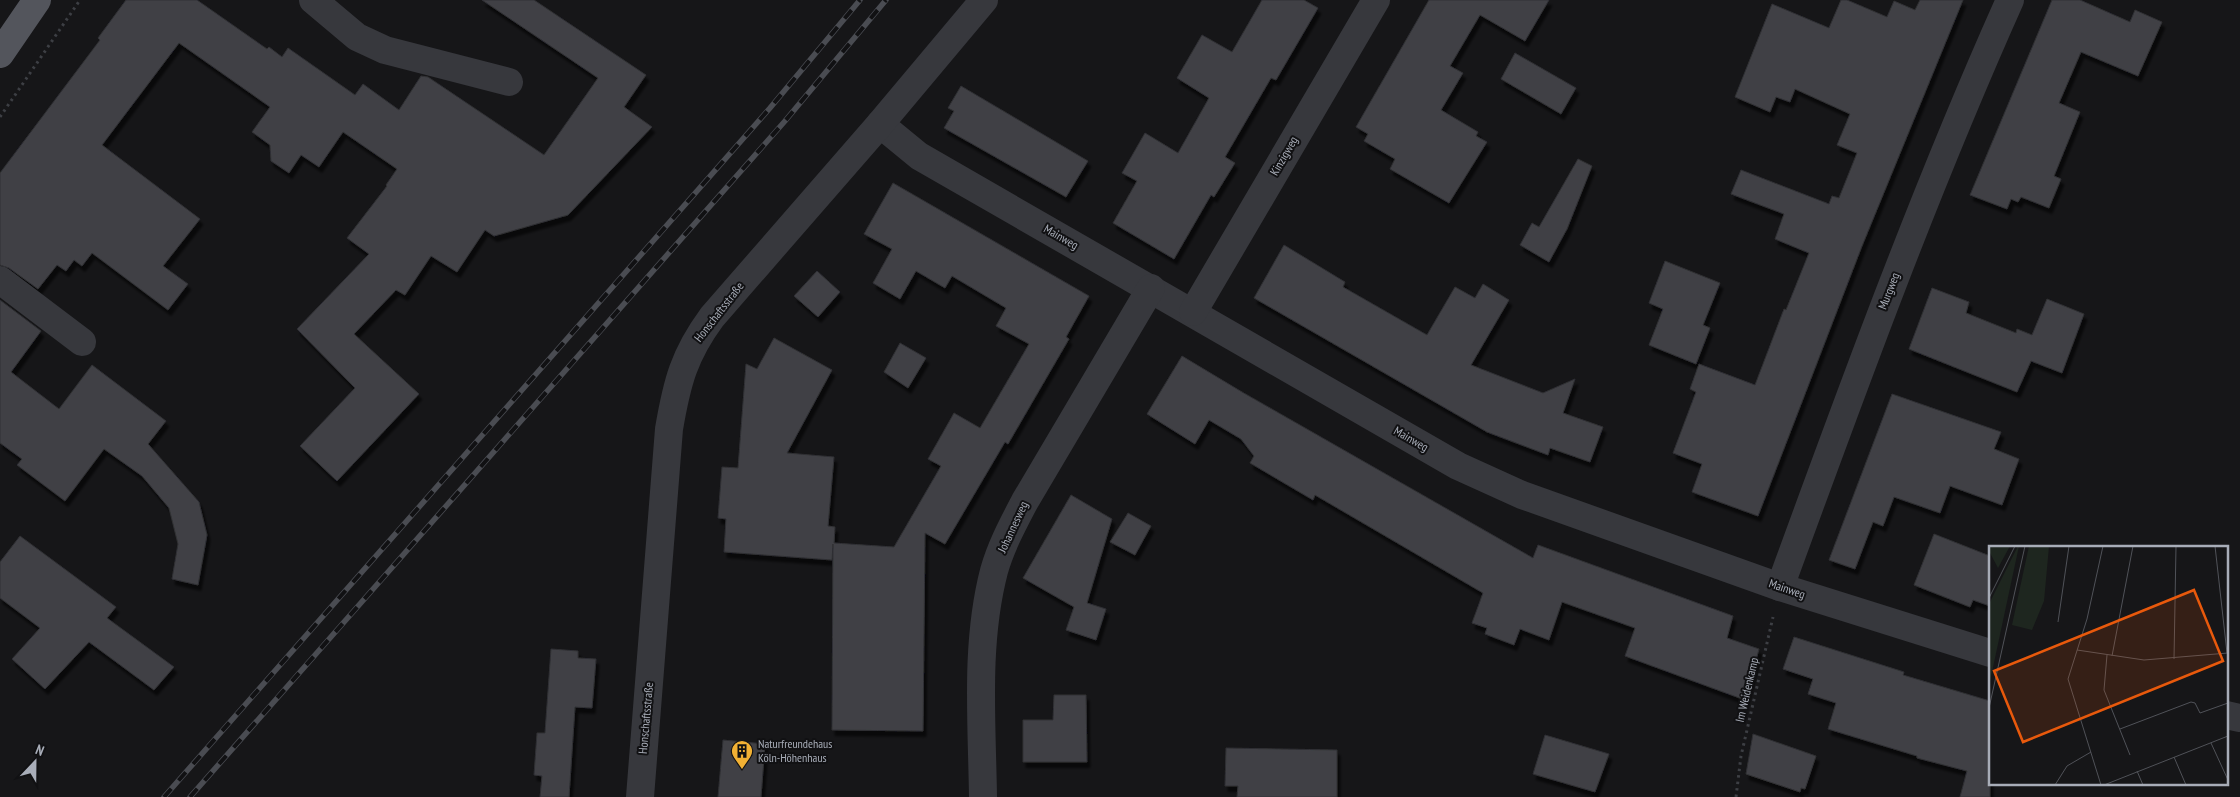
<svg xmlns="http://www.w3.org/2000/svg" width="2240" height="797" font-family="'PT Sans Narrow',sans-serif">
	<defs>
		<filter id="shadow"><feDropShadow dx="3" dy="5.5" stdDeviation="1" flood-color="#0009"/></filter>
	</defs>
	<rect width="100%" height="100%" fill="#161618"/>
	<g fill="#404145" stroke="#303034" filter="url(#shadow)">
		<polygon points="126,0 197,0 267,49 269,47 282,57 288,48 355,95 363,84 399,110 421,76 428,77 544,155 598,78 482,0 534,0 646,75 624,107 652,127 568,215 494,236 485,230 457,272 431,256 405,295 396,290 354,334 419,394 337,481 300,446 355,388 297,329 369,254 347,238 387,186 386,185 397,169 343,132 319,167 301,155 289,173 271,161 270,145 252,132 270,107 179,43 102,145 200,219 163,266 188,284 168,310 92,253 82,266 74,260 66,271 57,265 38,289 9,268 0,265 0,173 100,40 98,38"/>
		<polygon points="1262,0 1304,0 1318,8 1276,80 1271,78 1225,157 1235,163 1214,197 1211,195 1174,259 1113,223 1137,181 1122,173 1145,133 1178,153 1209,98 1177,78 1202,35 1232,52"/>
		<polygon points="1429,0 1549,0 1525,41 1480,15 1450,66 1463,73 1441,110 1478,132 1476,136 1487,142 1449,203 1390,169 1395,159 1364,141 1368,134 1356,127"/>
		<polygon points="1841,0 1847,0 1887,17 1894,1 1915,10 1920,0 1963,0 1862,246 1758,516 1692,492 1702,464 1673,453 1696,392 1690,389 1699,364 1755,385 1784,309 1786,310 1809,253 1775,239 1784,214 1731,194 1741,170 1829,204 1832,196 1839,198 1857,153 1837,145 1850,114 1795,89 1790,102 1776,97 1770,112 1735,97 1772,4 1829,28"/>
		<polygon points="2052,0 2080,0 2130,22 2135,10 2162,22 2138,76 2081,52 2059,103 2080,112 2054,176 2061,179 2049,208 2021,197 2018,202 2011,199 2007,209 1970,195"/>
		<polygon points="1515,53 1576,88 1561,114 1501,79"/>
		<polygon points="961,86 1088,161 1066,197 944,128 954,111 948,108"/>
		<polygon points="1578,159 1592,166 1567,229 1549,262 1520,245 1532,223 1539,227"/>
		<polygon points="893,183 1089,296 1066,337 1069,339 1008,444 1005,442 945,544 925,533 923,731 832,730 833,544 832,560 724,552 726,519 718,518 722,467 738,468 746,364 757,369 774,338 832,370 787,453 834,457 828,526 835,527 834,543 894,547 941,466 928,459 954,413 980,428 1029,344 996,326 1006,308 952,276 945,288 916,271 900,299 873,283 892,249 864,234"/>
		<polygon points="1284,245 1345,282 1343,287 1427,335 1455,287 1475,298 1483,284 1509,300 1471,365 1543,393 1575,379 1563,413 1603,427 1590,462 1550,448 1548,455 1487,432 1254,298"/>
		<polygon points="1665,261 1720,283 1703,325 1710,328 1696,364 1649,345 1663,309 1649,303"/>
		<polygon points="817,271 840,292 818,317 794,296"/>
		<polygon points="1932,288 1969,302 1966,313 2016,333 2017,329 2032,335 2047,299 2084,314 2062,373 2031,361 2017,392 1909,349"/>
		<polygon points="0,300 41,331 11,372 59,409 92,365 166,421 148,444 199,502 207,535 198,585 172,579 178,544 169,508 142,476 104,449 65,501 17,465 22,459 0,443"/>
		<polygon points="900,343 926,358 908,388 884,372"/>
		<polygon points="1182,356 1242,392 1533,558 1538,545 1733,616 1727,638 1759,649 1745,700 1625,656 1635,628 1562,602 1549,640 1520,629 1514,645 1485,634 1487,628 1472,623 1483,593 1315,495 1313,500 1250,463 1254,456 1241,439 1209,420 1195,444 1147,414"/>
		<polygon points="1892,394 2001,432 1994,449 2019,459 2002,505 1950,486 1940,513 1894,497 1883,526 1873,522 1855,569 1829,560"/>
		<polygon points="1071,495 1112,519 1087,603 1106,609 1096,640 1066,630 1074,607 1023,578"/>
		<polygon points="1128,513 1151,526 1135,555 1110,542"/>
		<polygon points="1934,534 1990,556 1990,606 1973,600 1970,607 1914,585"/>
		<polygon points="20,536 116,607 107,618 174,667 154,690 89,642 45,689 12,659 40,628 0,598 0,562"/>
		<polygon points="1794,637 1904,672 1903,675 1990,701 1990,797 1960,797 1967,771 1917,758 1917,756 1828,729 1836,703 1808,694 1813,679 1783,669"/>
		<polygon points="551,649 578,651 578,658 596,659 592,708 575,707 569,797 540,797 542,776 534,775 537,733 545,733"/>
		<polygon points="1054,695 1086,695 1087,762 1023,762 1023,720 1053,720"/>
		<polygon points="1753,734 1816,756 1805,789 1801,788 1800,792 1746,774"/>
		<polygon points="1545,735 1609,754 1595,792 1533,774"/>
		<polygon points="723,740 765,744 761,797 718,797"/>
		<polygon points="1226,748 1337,750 1337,797 1237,797 1238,786 1225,786"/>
	</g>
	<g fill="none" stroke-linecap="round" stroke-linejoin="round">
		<g stroke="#3d3f44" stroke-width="3" stroke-dasharray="2.5 4" stroke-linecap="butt">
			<polyline points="0,117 80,0"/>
			<polyline points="1736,797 1741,756 1773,617"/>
		</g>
		<g stroke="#37383d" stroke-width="28">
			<polyline points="313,0 357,37 385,50 509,82"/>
			<polyline points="880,124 919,156 1458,466 1522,495 1780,587 1990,653"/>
			<polyline points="0,280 82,342"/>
			<polyline points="1193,312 1376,0"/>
			<path d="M 1780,587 C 1852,390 1924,192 2010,0"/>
			<polyline points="2226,715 2240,718"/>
			<path d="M 640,797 L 669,429 C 677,382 684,355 712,317 L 880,124 L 984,0"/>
			<path d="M 983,797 C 982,722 975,644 994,571 C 1001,546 1013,524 1025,501 L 1151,288"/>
		</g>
		<polyline stroke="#53555c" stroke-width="28" points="0,54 37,0"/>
		<g stroke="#4a4c52" stroke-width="5.5">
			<g id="rail">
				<polyline points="164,797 770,108 860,0"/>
				<polyline points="190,797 785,121 886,0"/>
			</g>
		</g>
		<use href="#rail" stroke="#111113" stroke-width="4" stroke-dasharray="11" stroke-linecap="butt"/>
	</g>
	<defs>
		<g id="building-pin" transform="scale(1.125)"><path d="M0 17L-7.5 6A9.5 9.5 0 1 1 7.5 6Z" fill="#f2b134" stroke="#111113"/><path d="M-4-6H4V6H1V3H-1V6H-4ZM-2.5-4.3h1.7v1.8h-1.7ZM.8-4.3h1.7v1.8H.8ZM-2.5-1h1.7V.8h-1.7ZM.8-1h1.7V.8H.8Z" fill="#111"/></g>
	</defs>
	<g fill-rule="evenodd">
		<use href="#building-pin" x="742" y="751"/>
	</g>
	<g text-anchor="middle" stroke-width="4" stroke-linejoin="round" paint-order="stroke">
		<g font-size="12" fill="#a8adb8" stroke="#111113">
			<text transform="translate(1284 156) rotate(-60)" y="4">Kinzigweg</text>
			<text transform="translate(1061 237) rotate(30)" y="4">Mainweg</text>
			<text transform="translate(1889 291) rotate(-69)" y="4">Murgweg</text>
			<text transform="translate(719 312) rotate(-52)" y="4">Honschaftsstraße</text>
			<text transform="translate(1411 439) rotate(30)" y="4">Mainweg</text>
			<text transform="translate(1013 527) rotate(-65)" y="4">Johannesweg</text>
			<text transform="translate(1787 589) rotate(19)" y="4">Mainweg</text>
			<text transform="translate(1747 690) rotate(-77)" y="4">Im Weidenkamp</text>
			<text transform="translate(646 718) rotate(-85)" y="4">Honschaftsstraße</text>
		</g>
		<g font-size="12" fill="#a8adb8" stroke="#111113" text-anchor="start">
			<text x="758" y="748">Naturfreundehaus<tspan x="758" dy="14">Köln-Höhenhaus</tspan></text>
		</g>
	</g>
	<g transform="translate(1989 546)">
		<rect width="239" height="239" fill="#161618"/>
		<path d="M 0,0 L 21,0 L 9,22 L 0,5 ZM 29,0 L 30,0 L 0,140 L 0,58 ZM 40,0 L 60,0 L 55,55 L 43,84 L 23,79 Z" fill="#1e261f"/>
		<path fill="none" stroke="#505258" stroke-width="1" d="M 226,0 L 238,107M 0,52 L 26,0M 69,76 L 80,0M 88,104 L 155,114 L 239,107M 118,109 L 115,144 L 141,209M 123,110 L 144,0M 185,113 L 187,0M 0,162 L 36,0M 131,183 L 202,156 L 206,157 L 211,167 L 239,157M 222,197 L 239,234M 185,211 L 197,239M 148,225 L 154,239M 66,239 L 78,220 L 102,206M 112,239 L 79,133 L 98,73 L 114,0M 115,239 L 239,190"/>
		<path fill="#e8590c" fill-opacity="0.15" stroke="#e8590c" stroke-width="2.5" d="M 205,44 L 234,115 L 34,196 L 5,125 Z"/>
		<rect width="239" height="239" fill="none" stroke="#a8adb8" stroke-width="2.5"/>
	</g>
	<g transform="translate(35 762) rotate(22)" stroke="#111113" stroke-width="4" paint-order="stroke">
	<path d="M0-4L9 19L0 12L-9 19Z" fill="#a8adb8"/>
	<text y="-8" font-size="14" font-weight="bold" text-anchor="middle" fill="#a8adb8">N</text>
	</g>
</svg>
